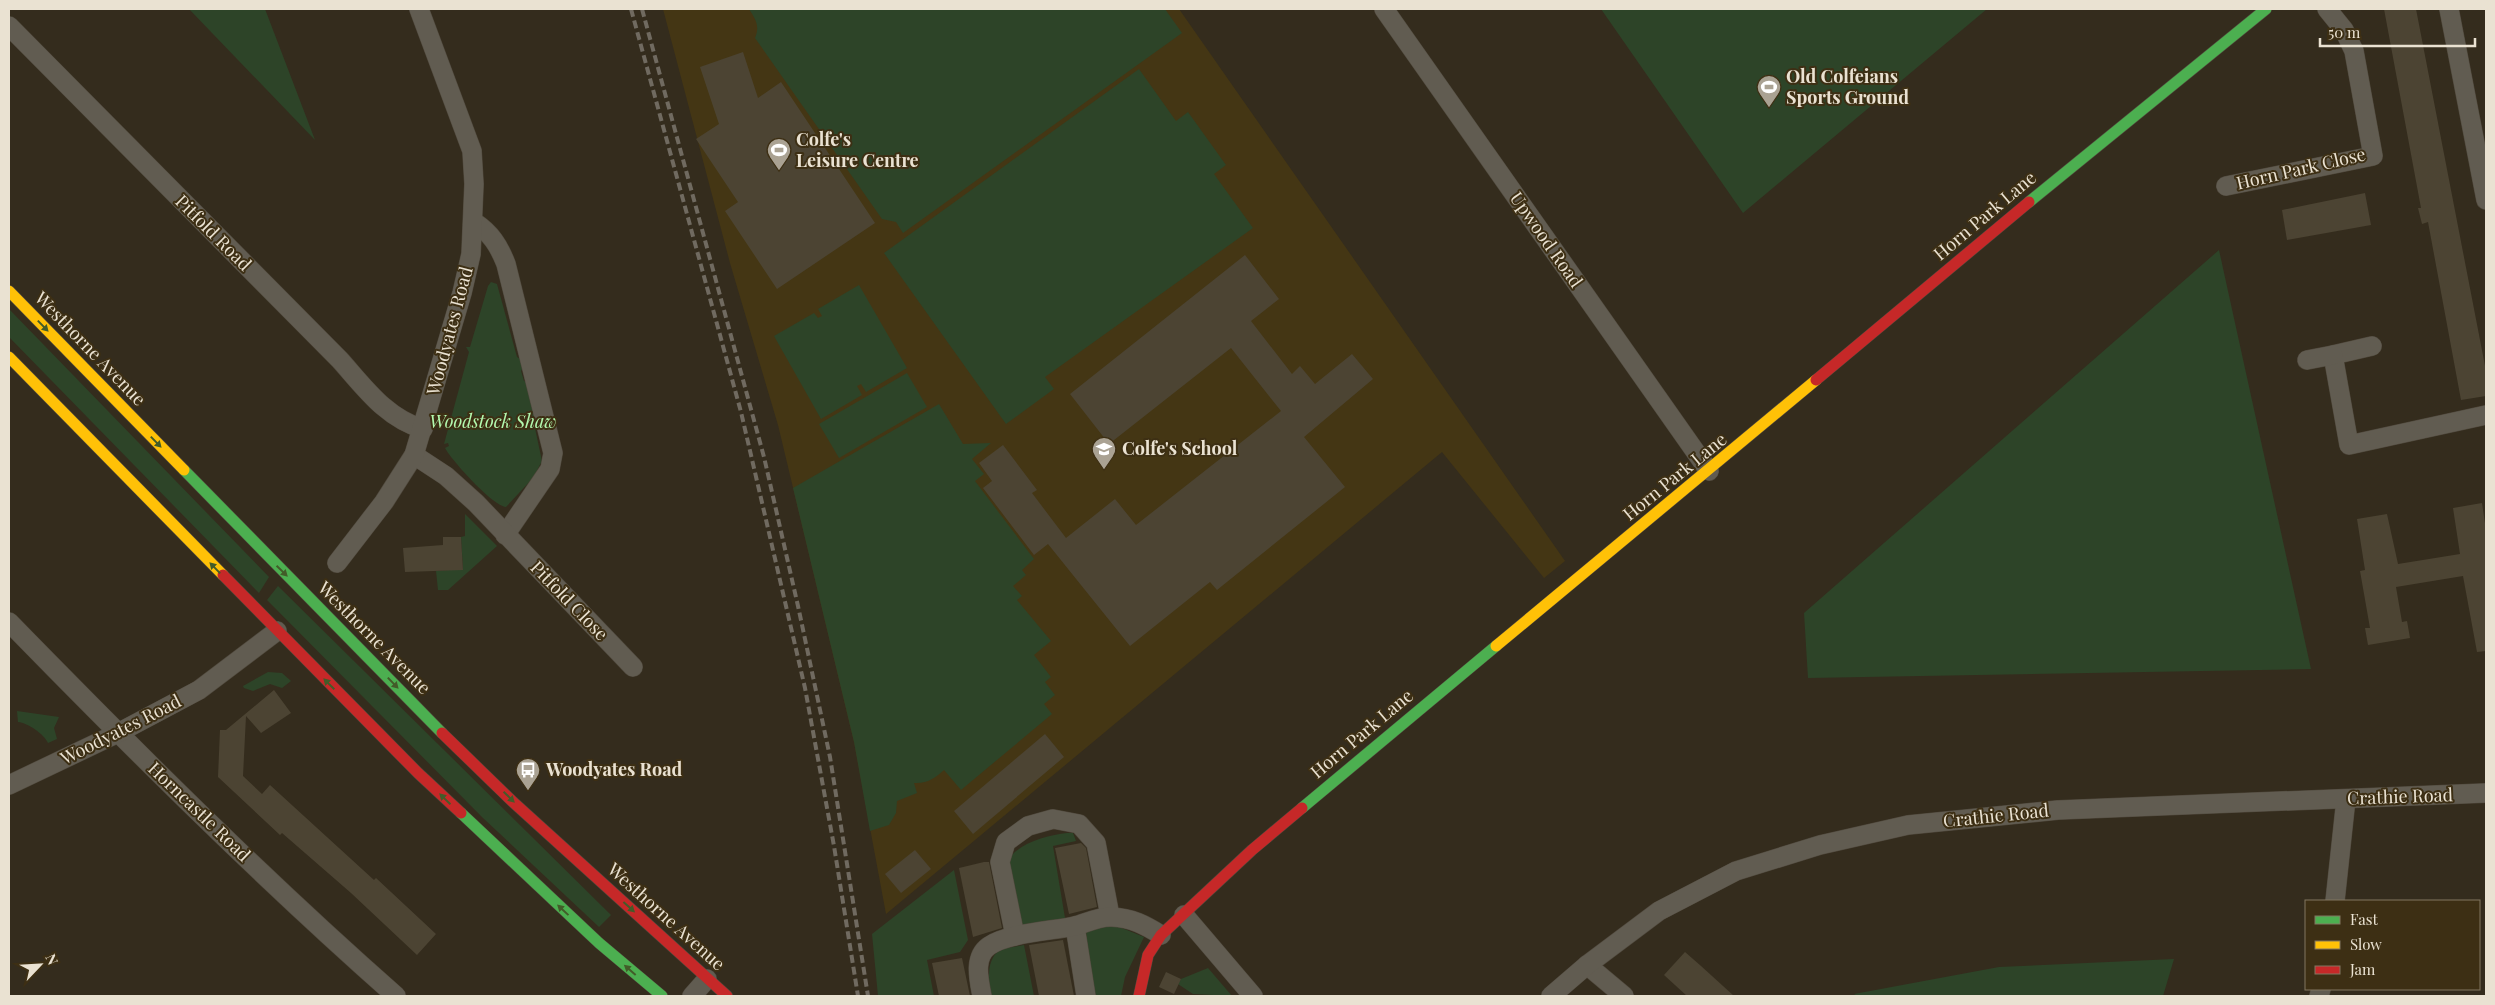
<svg xmlns="http://www.w3.org/2000/svg" width="2495" height="1005" font-family="'Playfair Display',serif">
	<rect width="100%" height="100%" fill="#342c1d"/>
	<polygon fill="#443614" points="663,9 1179,9 1565,561 1544,578 1442,452 886,914 854,742 778,425 730,263"/>
	<g fill="#2d4428">
		<polygon points="189,9 265,9 315,140"/>
		<path d="M 749,9 L 1165,9 L 1182,33 L 903,233 L 896,222 L 882,219 L 755,38 C 760,26 756,20 749,9 Z"/>
		<polygon points="1601,9 1987,9 1743,213"/>
		<polygon points="1139,69 1176,121 1188,112 1226,165 1214,174 1253,228 1045,377 1054,389 1006,424 884,253"/>
		<polygon points="2219,250 2311,669 1808,678 1804,613"/>
		<path d="M 491,282 L 497,284 L 517,357 L 522,360 L 524,366 L 521,371 L 524,381 L 530,382 L 532,408 L 535,412 L 533,419 L 542,461 L 533,478 L 506,507 C 493,506 452,461 445,448 L 449,446 L 448,443 L 444,444 L 469,352 L 466,347 L 470,347 L 488,286 Z"/>
		<polygon points="859,285 907,368 866,392 861,384 857,386 862,395 821,419 774,336 814,313 818,318 822,316 818,309"/>
		<polygon points="9,309 269,577 259,593 9,337"/>
		<polygon points="907,373 927,407 839,458 819,424"/>
		<path d="M 939,404 L 963,444 L 991,443 L 972,459 L 984,474 L 975,481 L 1034,559 L 1022,570 L 1026,575 L 1013,586 L 1022,596 L 1017,600 L 1051,641 L 1034,655 L 1051,677 L 1045,682 L 1055,695 L 1044,704 L 1052,714 L 961,790 L 944,770 C 935,778 927,784 914,783 L 917,793 L 897,801 L 896,813 L 889,825 L 870,831 L 854,742 L 793,488 Z"/>
		<polygon points="465,514 497,546 448,590 438,590 436,571 463,569 461,537 465,536"/>
		<polygon points="278,586 611,915 599,927 483,818 267,600"/>
		<polygon points="268,672 282,673 291,681 282,688 270,684 253,691 244,688 243,686"/>
		<path d="M 17,711 L 59,717 L 54,728 L 57,739 L 48,743 C 44,734 28,723 18,722 Z"/>
		<path d="M 1067,833 L 1073,833 L 1076,841 L 1053,846 L 1065,918 L 1021,929 L 1008,861 C 1017,843 1048,835 1067,833 Z"/>
		<polygon points="954,870 968,940 960,952 927,960 934,996 878,996 872,934"/>
		<polygon points="1112,924 1144,937 1125,977 1121,996 1093,996 1086,932"/>
		<path d="M 1024,945 L 1034,996 L 991,996 C 989,983 985,960 1000,950 C 1006,947 1017,947 1024,945 Z"/>
		<polygon points="2174,959 2163,996 1857,996 1854,994 1999,967"/>
		<polygon points="1208,968 1232,996 1193,994 1178,984 1181,979"/>
	</g>
	<g fill="#4c4433">
		<polygon points="2384,9 2416,9 2486,371 2486,396 2461,400 2428,222 2422,224 2418,208 2421,208"/>
		<polygon points="743,52 758,98 781,82 875,223 777,289 725,211 738,202 696,139 719,124 700,67"/>
		<polygon points="2365,193 2371,225 2287,240 2282,210"/>
		<polygon points="1245,255 1279,299 1251,321 1292,374 1300,366 1315,384 1352,354 1373,379 1304,437 1345,487 1217,590 1210,582 1130,646 1048,544 1034,555 983,488 992,481 979,463 1003,445 1037,490 1032,493 1066,538 1115,499 1136,525 1281,411 1231,348 1109,444 1070,394"/>
		<polygon points="2482,503 2486,530 2486,651 2477,652 2463,576 2396,587 2402,622 2407,621 2410,638 2368,645 2365,628 2370,628 2360,571 2365,570 2357,519 2387,514 2398,564 2460,554 2453,508"/>
		<polygon points="443,537 461,537 463,570 405,572 403,548 443,545"/>
		<polygon points="274,690 291,713 261,733 246,716 243,776 262,794 270,785 374,880 376,878 436,934 417,955 351,893 282,833 280,835 218,777 220,730 226,730"/>
		<polygon points="1045,734 1064,757 973,834 954,811"/>
		<polygon points="1081,843 1086,848 1097,907 1069,914 1055,848"/>
		<polygon points="915,850 931,869 901,893 885,874"/>
		<polygon points="984,862 989,862 1002,928 973,937 959,868"/>
		<polygon points="1063,940 1074,996 1039,996 1029,945"/>
		<polygon points="1685,952 1701,966 1734,996 1687,996 1664,975"/>
		<polygon points="962,958 970,996 939,996 932,963"/>
		<polygon points="1166,972 1181,979 1174,994 1159,987"/>
	</g>
	<g fill="none" stroke-linecap="round" stroke-linejoin="round">
		<g stroke="#50493d" stroke-width="20">
			<g id="street">
				<polyline points="1384,9 1709,471"/>
				<polyline points="2449,9 2486,200"/>
				<path d="M 9,26 L 340,360 C 365,388 386,418 423,429"/>
				<polyline points="2226,186 2373,156 2354,51 2344,30 2327,9"/>
				<path d="M 474,222 C 491,233 499,246 506,264 L 553,453 L 550,469 L 505,535"/>
				<polyline points="2372,346 2333,355 2349,445 2486,415"/>
				<polyline points="2307,360 2333,355"/>
				<polyline points="414,455 446,476 476,503 633,667"/>
				<polyline points="337,563 384,502 414,455 462,293 471,254 474,184 472,151 419,9"/>
				<path d="M 9,622 C 134,750 261,877 396,996"/>
				<polyline points="9,785 118,733 199,690 277,631"/>
				<polyline points="2335,901 2346,799"/>
				<polyline points="1184,915 1253,996"/>
				<polyline points="1075,926 1086,996"/>
				<polyline points="1015,936 1000,862 1006,842 1028,826 1053,819 1079,824 1096,843 1110,916"/>
				<polyline points="1587,965 1624,996"/>
				<polyline points="692,996 707,979"/>
				<path d="M 982,996 C 979,980 973,957 989,946 C 1007,933 1052,931 1075,926 C 1086,923 1100,916 1112,917 C 1132,918 1145,925 1161,935"/>
				<polyline points="1551,996 1587,965 1659,911 1736,871 1820,845 1908,825 2058,810 2486,793"/>
				<polyline points="2319,996 2321,989"/>
			</g>
		</g>
		<g stroke="#50493d" stroke-width="12">
			<g id="fast">
				<polyline points="2029,202 2266,9"/>
				<polyline points="184,470 442,733"/>
				<polyline points="1302,808 1496,646"/>
				<polyline points="461,813 599,943 662,996"/>
			</g>
		</g>
		<g stroke="#50493d" stroke-width="12">
			<g id="slow">
				<polyline points="9,291 184,470"/>
				<polyline points="9,357 223,575"/>
				<polyline points="1496,646 1816,380"/>
			</g>
		</g>
		<g stroke="#50493d" stroke-width="12">
			<g id="jam">
				<polyline points="1816,380 2029,202"/>
				<polyline points="223,575 418,773 461,813"/>
				<polyline points="442,733 513,802 727,996"/>
				<polyline points="1139,996 1148,955 1161,935 1252,850 1302,808"/>
			</g>
		</g>
		<use href="#street" stroke="#615c51" stroke-width="19"/>
		<use href="#fast" stroke="#4caf50" stroke-width="11"/>
		<use href="#slow" stroke="#ffc107" stroke-width="11"/>
		<use href="#jam" stroke="#c62828" stroke-width="11"/>
		<g stroke="#706a60" stroke-width="4" stroke-dasharray="8 4" stroke-linecap="butt">
			<polyline points="631,9 741,412 805,688 834,846 858,996"/>
			<polyline points="642,9 764,457 798,606 830,757 868,996"/>
		</g>
	</g>
	<defs><path id="oneway-solid" d="M-6-.8H1V-3.2L6.5 0L1 3.2V.8H-6Z" transform="scale(1.25)"/></defs>
	<g fill="#425c29">
		<use href="#oneway-solid" transform="translate(43 326) rotate(46)"/>
		<use href="#oneway-solid" transform="translate(156 442) rotate(46)"/>
		<use href="#oneway-solid" transform="translate(215 568) rotate(-134)"/>
		<use href="#oneway-solid" transform="translate(282 571) rotate(44)"/>
		<use href="#oneway-solid" transform="translate(393 683) rotate(46)"/>
		<use href="#oneway-solid" transform="translate(329 684) rotate(-135)"/>
		<use href="#oneway-solid" transform="translate(509 797) rotate(44)"/>
		<use href="#oneway-solid" transform="translate(445 799) rotate(-136)"/>
		<use href="#oneway-solid" transform="translate(629 907) rotate(42)"/>
		<use href="#oneway-solid" transform="translate(563 910) rotate(-137)"/>
		<use href="#oneway-solid" transform="translate(630 970) rotate(-139)"/>
	</g>
	<defs>
		<g id="stadium-pin" transform="scale(1.25)"><path d="M0 17L-7.5 6A9.5 9.5 0 1 1 7.5 6Z" fill="#aaa293" stroke="#3d2f14"/><path d="M0-5a6.5 5 0 1 0 0 10a6.5 5 0 1 0 0-10ZM-3.5-1.8h7v3.6h-7Z" fill="#fff"/></g>
		<g id="school-pin" transform="scale(1.25)"><path d="M0 17L-7.5 6A9.5 9.5 0 1 1 7.5 6Z" fill="#aaa293" stroke="#3d2f14"/><path d="M0-5L7-2L0 1L-7-2ZM-4 1L0 2.5L4 1V4Q0 6-4 4Z" fill="#fff"/></g>
		<g id="bus-pin" transform="scale(1.25)"><path d="M0 17L-7.5 6A9.5 9.5 0 1 1 7.5 6Z" fill="#aaa293" stroke="#3d2f14"/><path d="M-5-6H5V4H4V6H2V4H-2V6H-4V4H-5ZM-3.5-4V0h7V-4ZM-3.5 1.2v1.5H-2V1.2ZM2 1.2v1.5H3.5V1.2Z" fill="#fff"/></g>
	</defs>
	<g fill-rule="evenodd">
		<use href="#stadium-pin" x="1769" y="87"/>
		<use href="#stadium-pin" x="779" y="150"/>
		<use href="#school-pin" x="1104" y="449"/>
		<use href="#bus-pin" x="528" y="770"/>
	</g>
	<g text-anchor="middle" stroke-width="4" stroke-linejoin="round" paint-order="stroke">
		<g font-size="18" font-weight="bold" fill="#eae2d2" stroke="#3d2f14" text-anchor="start">
			<text x="1786" y="83">Old Colfeians<tspan x="1786" dy="21">Sports Ground</tspan></text>
			<text x="796" y="146">Colfe's<tspan x="796" dy="21">Leisure Centre</tspan></text>
			<text x="1122" y="455">Colfe's School</text>
			<text x="546" y="776">Woodyates Road</text>
		</g>
		<g font-size="18" fill="#eae2d2" stroke="#3d2f14">
			<text transform="translate(2301 169) rotate(-13)" y="6">Horn Park Close</text>
			<text transform="translate(1985 216) rotate(-40)" y="6">Horn Park Lane</text>
			<text transform="translate(213 233) rotate(45)" y="6">Pitfold Road</text>
			<text transform="translate(1546 240) rotate(55)" y="6">Upwood Road</text>
			<text transform="translate(450 331) rotate(-75)" y="6">Woodyates Road</text>
			<text transform="translate(90 349) rotate(46)" y="6">Westhorne Avenue</text>
			<text transform="translate(1675 477) rotate(-39)" y="6">Horn Park Lane</text>
			<text transform="translate(569 601) rotate(46)" y="6">Pitfold Close</text>
			<text transform="translate(374 638) rotate(45)" y="6">Westhorne Avenue</text>
			<text transform="translate(121 730) rotate(-27)" y="6">Woodyates Road</text>
			<text transform="translate(1362 734) rotate(-40)" y="6">Horn Park Lane</text>
			<text transform="translate(2400 797) rotate(-2)" y="6">Crathie Road</text>
			<text transform="translate(199 812) rotate(44)" y="6">Horncastle Road</text>
			<text transform="translate(1996 816) rotate(-6)" y="6">Crathie Road</text>
			<text transform="translate(666 917) rotate(42)" y="6">Westhorne Avenue</text>
		</g>
		<g font-size="18" font-style="italic" fill="#b3f9af" stroke="#3d2f14">
			<text x="493" y="428">Woodstock Shaw</text>
		</g>
	</g>
	<rect width="2495" height="1005" fill="none" stroke="#eae2d2" stroke-width="20"/>
	<rect x="2305" y="900" width="175" height="90" fill="#3d2f14" stroke="#827760"/>
	<rect x="2315" y="916" width="25" height="8" fill="#4caf50" stroke="#827760"/>
	<text x="2350" y="925" font-size="15" fill="#eae2d2">Fast</text>
	<rect x="2315" y="941" width="25" height="8" fill="#ffc107" stroke="#827760"/>
	<text x="2350" y="950" font-size="15" fill="#eae2d2">Slow</text>
	<rect x="2315" y="966" width="25" height="8" fill="#c62828" stroke="#827760"/>
	<text x="2350" y="975" font-size="15" fill="#eae2d2">Jam</text>
	<g transform="translate(40 965) rotate(65)" stroke="#3d2f14" stroke-width="4" paint-order="stroke">
	<path d="M0-4L9 19L0 12L-9 19Z" fill="#eae2d2"/>
	<text y="-8" font-size="14" font-weight="bold" text-anchor="middle" fill="#eae2d2">N</text>
	</g>
	<path d="M2320 38v8h155v-8" fill="none" stroke="#eae2d2" stroke-width="2.5"/>
	<text x="2328" y="38" font-size="15" fill="#eae2d2" stroke="#3d2f14" stroke-width="4" paint-order="stroke">50 m</text>
</svg>
